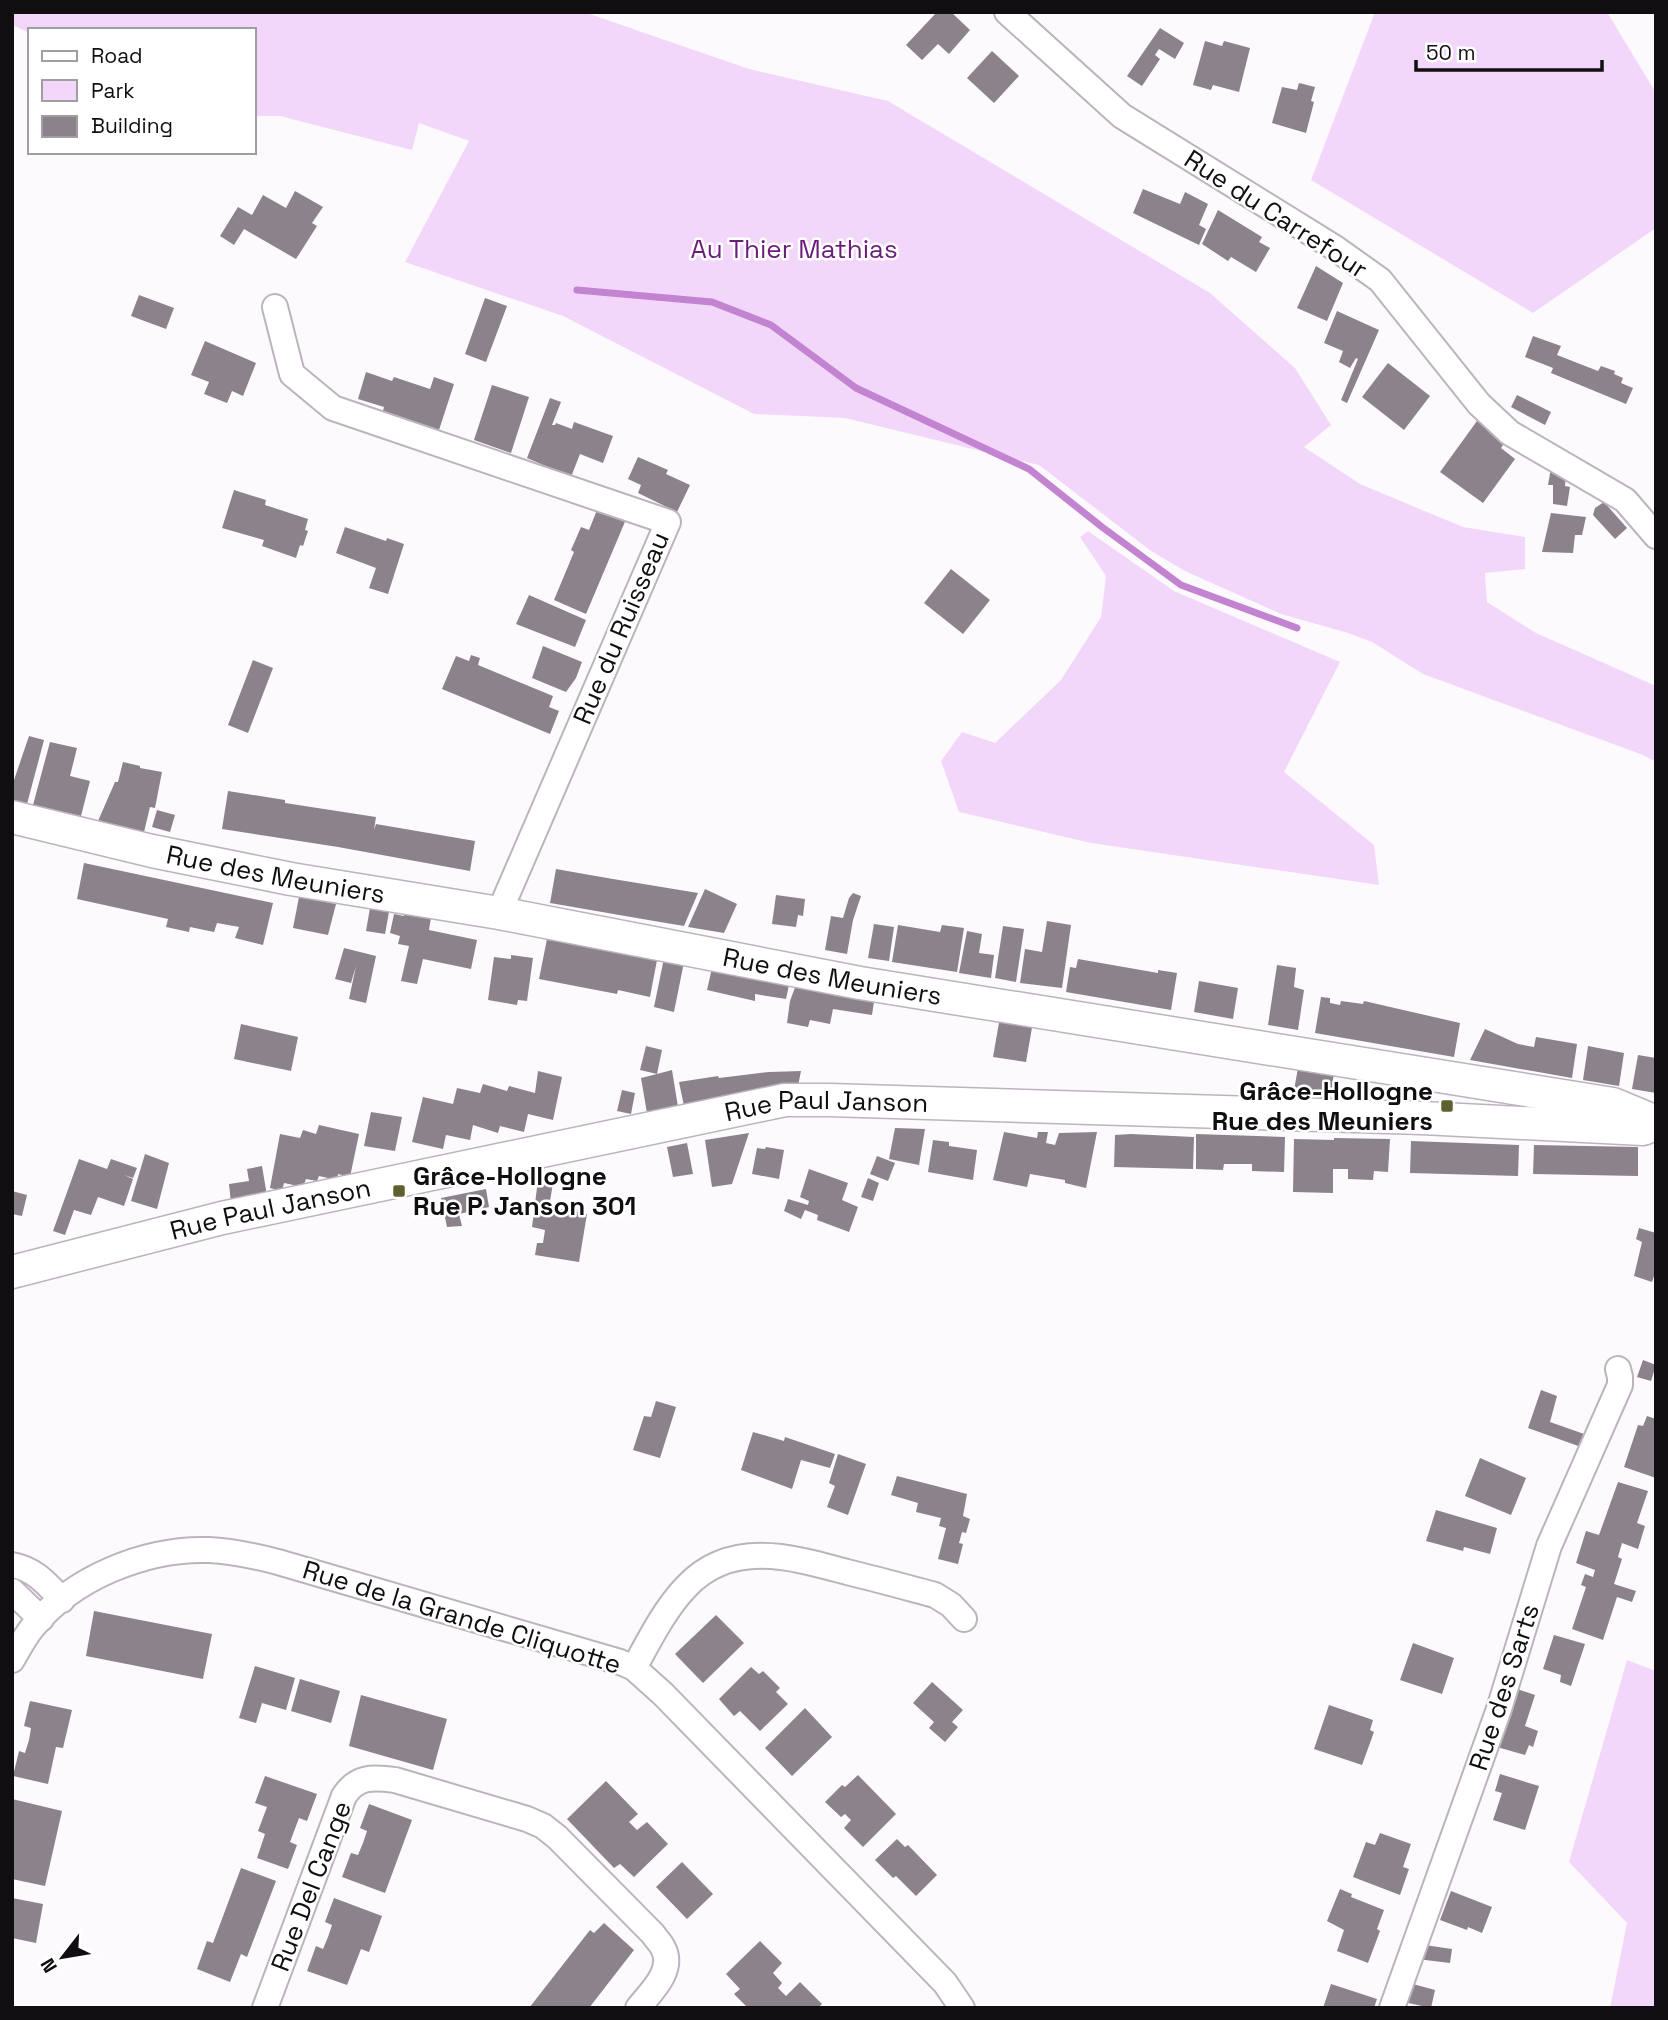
<svg xmlns="http://www.w3.org/2000/svg" width="1668" height="2020" font-family="'Space Grotesk',sans-serif">
	<rect width="100%" height="100%" fill="#fdfafe"/>
	<g fill="#f3d7fa">
		<polygon points="12,12 584,12 749,69 888,101 1210,293 1295,368 1331,425 1304,447 1360,484 1463,527 1525,537 1525,569 1485,573 1487,602 1536,633 1656,686 1656,762 1643,755 1423,674 1372,642 1348,633 1281,614 1185,571 1151,551 1039,465 845,418 754,414 563,316 405,262 469,141 419,123 412,150 280,116 254,116 254,30 30,30 30,33 12,25"/>
		<polygon points="1375,12 1607,12 1656,93 1656,228 1533,313 1311,180"/>
		<polygon points="1088,531 1174,591 1340,662 1284,772 1374,845 1379,885 1091,843 959,812 941,761 962,732 995,743 1061,680 1101,617 1106,576 1080,537"/>
		<polygon points="1627,1660 1656,1671 1656,2008 1610,2008 1627,1923 1569,1862"/>
	</g>
	<g fill="none" stroke-linecap="round" stroke-linejoin="round">
		<polyline stroke="#c283d0" stroke-width="7" points="577,290 712,302 771,325 856,388 1029,469 1102,527 1181,585 1297,628"/>
	</g>
	<g fill="#8b828c">
		<polygon points="937,12 951,12 970,30 949,54 938,44 922,60 906,45"/>
		<polygon points="1160,28 1184,43 1175,59 1159,49 1155,55 1160,59 1142,86 1127,76"/>
		<polygon points="1205,41 1222,46 1224,41 1250,48 1239,92 1213,85 1211,90 1193,85"/>
		<polygon points="992,51 1019,76 994,103 967,78"/>
		<polygon points="1299,83 1315,87 1311,101 1314,102 1306,133 1272,123 1282,87 1297,90"/>
		<polygon points="1143,189 1180,204 1185,192 1208,204 1199,225 1206,229 1199,245 1133,213"/>
		<polygon points="295,191 323,207 312,223 317,226 296,259 244,229 234,245 220,236 238,207 252,215 263,195 286,208"/>
		<polygon points="1218,210 1262,237 1259,242 1270,248 1256,272 1231,257 1228,261 1202,244"/>
		<polygon points="1316,266 1343,283 1327,321 1297,308"/>
		<polygon points="139,295 174,308 166,329 131,316"/>
		<polygon points="485,298 507,306 486,362 465,354"/>
		<polygon points="1337,311 1379,330 1347,403 1341,400 1358,359 1356,358 1350,368 1339,362 1343,351 1324,343"/>
		<polygon points="1533,336 1561,346 1557,355 1598,371 1601,366 1615,371 1614,374 1623,378 1621,383 1633,388 1626,404 1551,373 1553,368 1525,357"/>
		<polygon points="205,341 256,363 243,396 232,391 227,403 204,394 209,382 191,375"/>
		<polygon points="1388,363 1430,396 1404,430 1362,397"/>
		<polygon points="366,372 392,381 394,377 430,389 434,377 454,384 439,430 383,411 384,407 358,399"/>
		<polygon points="492,385 529,397 511,453 474,440"/>
		<polygon points="1517,395 1551,412 1545,425 1511,407"/>
		<polygon points="550,398 561,402 552,425 555,425 556,423 572,429 574,422 613,436 603,463 580,454 571,477 527,458"/>
		<polygon points="1477,421 1505,442 1501,448 1515,459 1483,503 1440,472"/>
		<polygon points="638,457 668,470 666,474 690,485 677,512 638,493 641,485 628,479"/>
		<polygon points="1551,468 1566,474 1565,486 1570,487 1567,506 1553,504 1553,485 1548,485"/>
		<polygon points="234,490 266,500 265,505 308,519 305,530 308,531 303,546 300,545 296,558 262,546 264,540 222,528"/>
		<polygon points="1604,502 1627,528 1615,539 1593,515 1595,508"/>
		<polygon points="599,505 627,517 586,614 554,600 574,552 571,550 581,527 589,530"/>
		<polygon points="1551,513 1586,517 1582,535 1575,535 1573,553 1542,552"/>
		<polygon points="345,527 386,541 387,538 404,544 388,594 369,588 376,568 336,553"/>
		<polygon points="951,569 990,600 963,634 924,603"/>
		<polygon points="529,595 586,620 575,647 516,624"/>
		<polygon points="543,646 582,662 576,678 566,692 532,678"/>
		<polygon points="471,655 480,658 478,665 553,696 549,707 559,711 550,734 442,689 456,656 469,661"/>
		<polygon points="253,660 273,668 248,733 228,725"/>
		<polygon points="29,736 44,740 27,804 12,800 12,786"/>
		<polygon points="50,742 77,748 70,776 90,781 81,816 33,805"/>
		<polygon points="123,762 140,766 140,768 162,772 155,808 150,807 144,832 98,821 115,782 118,782"/>
		<polygon points="228,791 285,800 285,803 376,817 374,830 376,824 475,841 470,871 338,847 222,829"/>
		<polygon points="157,810 175,815 170,832 152,827"/>
		<polygon points="84,863 273,903 263,945 235,938 239,927 217,923 214,932 190,927 189,932 166,927 168,919 77,899"/>
		<polygon points="556,869 607,878 698,893 684,926 654,921 550,903"/>
		<polygon points="705,889 737,904 724,933 688,927"/>
		<polygon points="853,893 861,896 853,920 847,954 825,950 831,916 843,918 849,898"/>
		<polygon points="776,895 805,899 803,916 798,915 796,927 772,924"/>
		<polygon points="299,897 336,904 328,935 293,928"/>
		<polygon points="370,908 389,912 385,934 366,931"/>
		<polygon points="404,913 431,917 429,930 477,940 471,969 423,959 417,984 401,981 409,946 398,944 400,936 390,933 394,914 404,916"/>
		<polygon points="1047,921 1071,925 1062,988 1020,983 1025,949 1042,952"/>
		<polygon points="874,924 894,927 889,961 868,958"/>
		<polygon points="898,925 940,932 942,925 964,928 957,972 892,962"/>
		<polygon points="1003,926 1024,929 1016,982 995,978"/>
		<polygon points="967,931 982,934 979,953 994,955 991,978 959,973"/>
		<polygon points="547,939 657,960 650,997 618,990 617,994 539,979"/>
		<polygon points="344,948 376,956 366,1003 349,999 356,966 351,983 335,979"/>
		<polygon points="511,955 533,958 527,1001 518,1000 517,1005 488,1000 494,957 511,959"/>
		<polygon points="664,958 684,962 674,1012 654,1007"/>
		<polygon points="1078,959 1158,973 1158,970 1177,973 1171,1010 1066,992 1070,967 1076,968"/>
		<polygon points="1277,965 1296,968 1294,987 1304,990 1298,1030 1268,1025"/>
		<polygon points="712,968 790,980 786,999 755,994 755,1001 707,990"/>
		<polygon points="1199,981 1238,988 1233,1019 1194,1012"/>
		<polygon points="797,982 875,995 872,1015 833,1009 830,1024 810,1020 808,1027 787,1023 790,1001"/>
		<polygon points="1321,997 1330,998 1330,1003 1340,1005 1341,1001 1363,1004 1364,1001 1460,1023 1454,1057 1315,1033"/>
		<polygon points="1000,1017 1033,1022 1026,1062 993,1057"/>
		<polygon points="241,1024 298,1037 291,1071 234,1059"/>
		<polygon points="1485,1029 1518,1044 1534,1047 1536,1037 1577,1044 1572,1078 1470,1060"/>
		<polygon points="646,1046 662,1050 657,1074 672,1070 678,1107 647,1113 641,1078 657,1074 640,1070"/>
		<polygon points="1588,1046 1624,1053 1619,1086 1583,1080"/>
		<polygon points="1638,1055 1656,1058 1656,1093 1632,1089"/>
		<polygon points="1298,1068 1334,1073 1330,1100 1313,1097 1313,1101 1292,1101"/>
		<polygon points="538,1071 562,1077 553,1120 528,1114 524,1132 500,1126 498,1133 473,1125 470,1140 446,1135 443,1149 412,1142 423,1097 453,1104 457,1088 480,1093 483,1084 507,1091 509,1086 535,1093"/>
		<polygon points="801,1071 797,1091 684,1106 679,1082 718,1076 719,1078 769,1072"/>
		<polygon points="622,1090 635,1093 631,1114 617,1111"/>
		<polygon points="371,1112 402,1117 395,1151 364,1146"/>
		<polygon points="319,1125 359,1134 350,1177 338,1174 337,1180 319,1176 317,1181 306,1179 303,1187 284,1183 282,1191 270,1188 280,1134 300,1138 303,1130 316,1134"/>
		<polygon points="895,1128 925,1129 919,1165 889,1159"/>
		<polygon points="1004,1132 1037,1138 1038,1132 1048,1132 1046,1143 1055,1145 1059,1133 1097,1132 1086,1188 1065,1183 1065,1180 1030,1174 1027,1187 993,1180"/>
		<polygon points="749,1133 732,1184 712,1187 705,1140"/>
		<polygon points="1131,1134 1194,1137 1193,1169 1114,1167 1115,1135"/>
		<polygon points="1196,1134 1285,1137 1284,1172 1252,1171 1252,1164 1224,1164 1223,1170 1196,1169"/>
		<polygon points="1334,1138 1390,1139 1388,1172 1374,1171 1373,1180 1348,1179 1348,1169 1333,1169 1333,1193 1293,1192 1294,1139 1334,1140"/>
		<polygon points="933,1140 949,1142 949,1146 977,1150 973,1180 928,1172"/>
		<polygon points="1411,1141 1519,1145 1518,1176 1410,1173"/>
		<polygon points="687,1143 693,1174 673,1177 667,1147"/>
		<polygon points="1534,1145 1638,1147 1638,1176 1533,1174"/>
		<polygon points="766,1147 784,1150 779,1179 752,1174 757,1148 765,1149"/>
		<polygon points="145,1154 169,1163 157,1209 131,1201"/>
		<polygon points="877,1156 895,1163 888,1181 870,1174"/>
		<polygon points="79,1159 107,1169 111,1159 137,1168 133,1178 124,1175 133,1179 124,1206 98,1197 91,1215 74,1210 65,1235 53,1231"/>
		<polygon points="262,1166 267,1196 231,1203 229,1184 249,1181 247,1169"/>
		<polygon points="809,1169 848,1183 842,1200 858,1207 849,1232 817,1220 818,1215 805,1210 801,1219 784,1211 788,1199 808,1205 809,1201 800,1197"/>
		<polygon points="868,1178 879,1183 873,1201 861,1197"/>
		<polygon points="538,1180 553,1183 549,1207 561,1210 569,1204 575,1205 578,1213 587,1214 579,1262 535,1255 537,1243 543,1243 545,1230 532,1227"/>
		<polygon points="486,1189 489,1207 459,1214 462,1226 447,1227 441,1198"/>
		<polygon points="12,1191 27,1195 22,1216 12,1214"/>
		<polygon points="1639,1228 1656,1233 1656,1270 1652,1282 1634,1276 1642,1242 1636,1239"/>
		<polygon points="1643,1360 1656,1365 1651,1381 1637,1377"/>
		<polygon points="1541,1390 1557,1396 1550,1422 1587,1435 1581,1447 1528,1428"/>
		<polygon points="656,1401 676,1407 660,1458 633,1450 644,1416 651,1417"/>
		<polygon points="1647,1416 1656,1419 1656,1478 1624,1467 1638,1425 1643,1426"/>
		<polygon points="753,1432 784,1441 785,1437 835,1454 830,1468 801,1460 792,1489 741,1470"/>
		<polygon points="838,1454 866,1464 848,1515 827,1507 835,1486 829,1483"/>
		<polygon points="1480,1458 1526,1478 1511,1515 1465,1496"/>
		<polygon points="897,1476 967,1494 963,1516 970,1519 966,1533 962,1532 959,1543 963,1544 958,1564 938,1559 946,1528 939,1526 941,1518 916,1512 918,1503 891,1495"/>
		<polygon points="1618,1482 1648,1491 1637,1523 1645,1526 1638,1549 1622,1543 1618,1557 1622,1559 1614,1584 1636,1591 1632,1602 1617,1597 1603,1640 1572,1629 1586,1587 1581,1585 1585,1574 1593,1577 1595,1570 1576,1563 1586,1531 1599,1535"/>
		<polygon points="1436,1510 1497,1528 1490,1554 1464,1547 1463,1551 1426,1541"/>
		<polygon points="94,1611 212,1634 203,1679 86,1656"/>
		<polygon points="716,1615 744,1643 703,1683 675,1654"/>
		<polygon points="1554,1635 1585,1644 1571,1686 1560,1682 1561,1675 1543,1669"/>
		<polygon points="1413,1643 1454,1658 1442,1694 1400,1680"/>
		<polygon points="255,1666 295,1678 286,1710 262,1703 256,1723 239,1718"/>
		<polygon points="751,1667 759,1674 763,1671 780,1688 776,1692 788,1704 760,1731 740,1711 734,1716 719,1699"/>
		<polygon points="300,1679 340,1691 331,1723 291,1711"/>
		<polygon points="932,1682 963,1710 952,1722 958,1727 945,1742 929,1728 934,1722 913,1703"/>
		<polygon points="1508,1686 1535,1695 1525,1726 1538,1731 1533,1747 1529,1745 1525,1755 1490,1745"/>
		<polygon points="361,1695 447,1719 433,1770 349,1746"/>
		<polygon points="30,1701 72,1710 63,1748 56,1747 48,1784 13,1776 19,1751 25,1753 29,1740 31,1728 24,1726"/>
		<polygon points="1329,1705 1373,1720 1370,1730 1374,1732 1362,1765 1314,1749"/>
		<polygon points="805,1708 832,1737 792,1776 765,1748"/>
		<polygon points="1500,1774 1539,1786 1525,1830 1493,1820 1502,1793 1495,1791"/>
		<polygon points="858,1775 896,1814 863,1847 844,1828 851,1820 845,1814 841,1817 825,1802 842,1785 845,1787"/>
		<polygon points="265,1776 317,1794 307,1821 299,1818 290,1842 297,1845 288,1869 257,1858 265,1834 258,1831 267,1807 255,1803"/>
		<polygon points="606,1781 638,1814 629,1822 637,1830 647,1822 668,1844 634,1877 620,1864 614,1868 567,1819"/>
		<polygon points="12,1799 62,1811 45,1886 12,1879"/>
		<polygon points="369,1804 412,1820 385,1893 342,1877 351,1853 358,1855 363,1843 367,1831 360,1828"/>
		<polygon points="1380,1833 1411,1844 1403,1867 1409,1869 1400,1895 1353,1877 1366,1842 1375,1845"/>
		<polygon points="897,1839 905,1847 908,1845 937,1875 916,1896 896,1876 893,1878 875,1860"/>
		<polygon points="682,1862 713,1894 687,1919 656,1887"/>
		<polygon points="241,1868 276,1881 247,1957 241,1954 230,1982 197,1969 207,1941 213,1943"/>
		<polygon points="1340,1889 1352,1894 1351,1897 1384,1910 1377,1929 1380,1931 1368,1963 1337,1951 1344,1930 1327,1921"/>
		<polygon points="1451,1891 1492,1907 1482,1933 1468,1927 1467,1930 1440,1920"/>
		<polygon points="12,1898 43,1904 36,1943 12,1938"/>
		<polygon points="334,1898 382,1916 369,1952 361,1949 347,1985 307,1971 316,1946 323,1949 328,1937 332,1925 325,1922"/>
		<polygon points="604,1923 634,1950 589,2008 529,2008 590,1930 594,1933"/>
		<polygon points="760,1941 782,1963 773,1973 782,1983 778,1988 786,1996 800,1982 822,2004 818,2008 748,2008 734,1994 740,1989 726,1974"/>
		<polygon points="1418,1944 1452,1949 1450,1963 1417,1959"/>
		<polygon points="1402,1981 1435,1990 1431,2008 1395,2000"/>
		<polygon points="1331,1984 1377,1999 1374,2008 1323,2008"/>
	</g>
	<g fill="none" stroke-linecap="round" stroke-linejoin="round">
		<g stroke="#bcb3be" stroke-width="28">
			<g id="minor">
				<polyline points="1007,12 1122,116 1335,248 1380,280 1479,404 1510,433 1625,500 1656,536"/>
				<polyline points="275,307 292,374 333,408 668,522 499,913"/>
				<path d="M 12,1565 C 35,1569 47,1584 62,1600"/>
				<polyline points="12,1591 41,1619"/>
				<path d="M 12,1660 C 18,1650 24,1638 32,1628 C 72,1578 145,1548 209,1550 C 233,1551 255,1556 278,1562 L 620,1662 L 634,1668 L 663,1694 L 945,1983 L 962,2008"/>
				<path d="M 634,1668 C 649,1641 664,1610 686,1587 C 731,1539 792,1557 847,1572 C 876,1579 905,1587 935,1595 L 951,1605 L 964,1619"/>
				<path d="M 265,2008 L 344,1796 C 357,1776 373,1777 395,1780 L 527,1819 L 543,1826 L 557,1837 L 653,1934 C 656,1939 661,1943 663,1948 C 675,1970 651,1992 638,2008"/>
				<polyline points="1392,2008 1499,1709 1549,1546 1620,1385 1620,1377 1618,1369"/>
			</g>
		</g>
		<g stroke="#bcb3be" stroke-width="35">
			<g id="tertiary">
				<path id="s1" d="M 12,817 L 152,851 L 291,879 L 499,913 L 860,983 L 1613,1104 L 1656,1122"/>
				<path id="s2" d="M 12,1272 L 222,1218 L 785,1100 L 829,1100 L 1422,1118 L 1643,1129 L 1653,1125"/>
			</g>
		</g>
		<use href="#minor" stroke="#fff" stroke-width="24"/>
		<use href="#tertiary" stroke="#fff" stroke-width="32"/>
	</g>
	<g fill="#5f602d" stroke="#fff" stroke-width="2.5">
		<rect x="1440" y="1099" width="14" height="14" rx="3.5"/>
		<rect x="392" y="1184" width="14" height="14" rx="3.5"/>
	</g>
	<g text-anchor="middle" stroke-width="5" stroke-linejoin="round" paint-order="stroke">
		<g font-size="26" fill="#110e12" stroke="#fff">
			<text transform="translate(1276 214) rotate(33)" y="9">Rue du Carrefour</text>
			<text transform="translate(621 628) rotate(-67)" y="9">Rue du Ruisseau</text>
			<text dy="9" stroke="none"><textPath href="#s1" startOffset="270">Rue des Meuniers</textPath></text>
			<text dy="9" stroke="none"><textPath href="#s1" startOffset="836">Rue des Meuniers</textPath></text>
			<text dy="9" stroke="none"><textPath href="#s2" startOffset="833">Rue Paul Janson</textPath></text>
			<text dy="9" stroke="none"><textPath href="#s2" startOffset="266">Rue Paul Janson</textPath></text>
			<text transform="translate(462 1617) rotate(17)" y="9">Rue de la Grande Cliquotte</text>
			<text transform="translate(1504 1687) rotate(-72)" y="9">Rue des Sarts</text>
			<text transform="translate(311 1886) rotate(-69)" y="9">Rue Del Cange</text>
		</g>
		<g font-size="26" fill="#6a1e7a" stroke="#fff">
			<text x="794" y="258">Au Thier Mathias</text>
		</g>
		<g font-size="26" font-weight="bold" fill="#110e12" stroke="#fff" text-anchor="end">
			<text x="1433" y="1100">Grâce-Hollogne<tspan x="1433" dy="30">Rue des Meuniers</tspan></text>
			<text x="413" y="1185" text-anchor="start">Grâce-Hollogne<tspan x="413" dy="30">Rue P. Janson 301</tspan></text>
		</g>
	</g>
	<rect width="1668" height="2020" fill="none" stroke="#110e12" stroke-width="28"/>
	<rect x="28" y="28" width="228" height="126" fill="#ffffff" stroke="#a09fa0" stroke-width="2"/>
	<rect x="42" y="51" width="35" height="10" fill="#ffffff" stroke="#a09fa0" stroke-width="2"/>
	<text x="91" y="63" font-size="21" fill="#110e12">Road</text>
	<rect x="42" y="80" width="35" height="21" fill="#f3d7fa" stroke="#a09fa0" stroke-width="2"/>
	<text x="91" y="98" font-size="21" fill="#110e12">Park</text>
	<rect x="42" y="116" width="35" height="21" fill="#8b828c" stroke="#a09fa0" stroke-width="2"/>
	<text x="91" y="133" font-size="21" fill="#110e12">Building</text>
	<g transform="translate(63 1957) rotate(239)" stroke="#ffffff" stroke-width="5" paint-order="stroke">
	<path d="M0-5L12 26L0 18L-12 26Z" fill="#110e12"/>
	<text y="-10" font-size="19" font-weight="bold" text-anchor="middle" fill="#110e12">N</text>
	</g>
	<path d="M1416 60v10h186v-10" fill="none" stroke="#110e12" stroke-width="3.5"/>
	<text x="1426" y="60" font-size="21" fill="#110e12" stroke="#ffffff" stroke-width="5" paint-order="stroke">50 m</text>
</svg>
